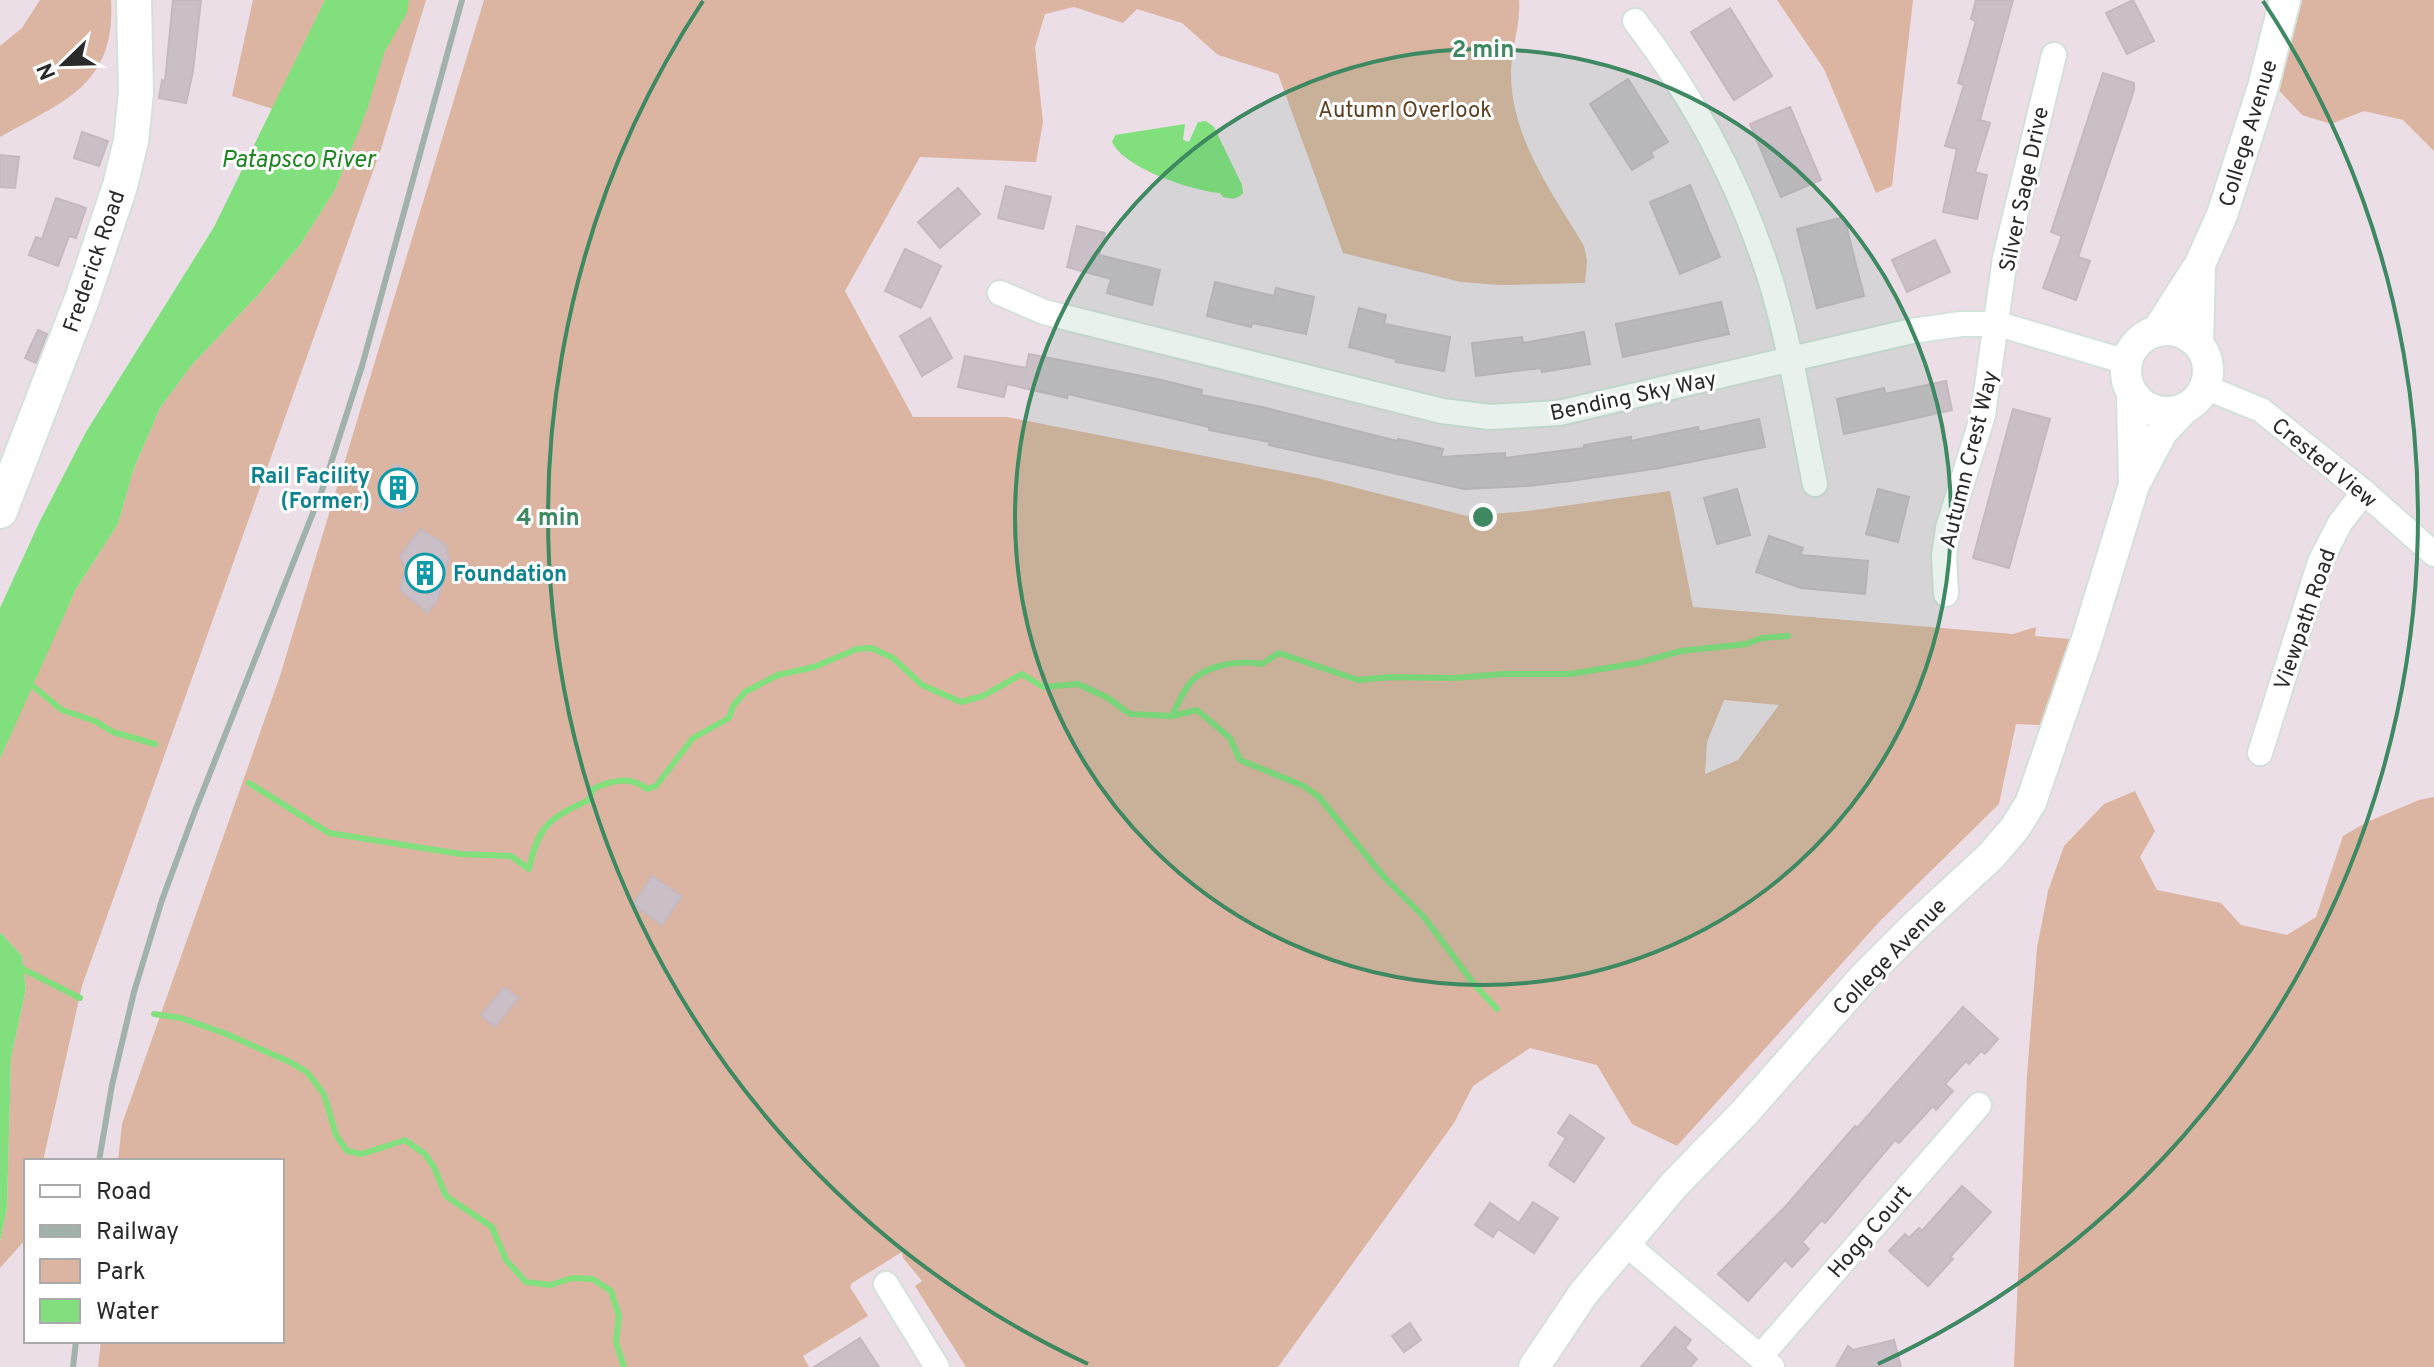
<svg xmlns="http://www.w3.org/2000/svg" width="2434" height="1367" font-family="Overpass,sans-serif">
	<rect width="100%" height="100%" fill="#ebdee7"/>
	<g fill="#dbb5a1" fill-rule="evenodd">
		<path d="M 40,0 L 111,0 C 116,85 64,101 0,137 L 0,46 L 22,28 Z"/>
		<polygon points="253,0 426,0 381,149 82,986 43,1161 26,1161 26,1239 0,1268 0,1242 7,1208 11,1058 26,989 22,956 0,932 0,759 22,707 76,589 118,524 134,468 160,408 191,366 258,295 300,245 335,190 356,135 232,96"/>
		<path d="M 484,0 L 1519,0 C 1521,24 1511,48 1511,73 C 1511,138 1552,192 1584,246 L 1587,261 L 1585,283 L 1500,285 L 1461,282 L 1343,253 L 1278,74 L 1218,55 L 1182,23 L 1137,9 L 1123,23 L 1074,7 L 1045,14 L 1035,47 L 1043,122 L 1036,162 L 920,157 L 845,291 L 913,417 L 1007,417 L 1317,478 L 1467,516 L 1528,511 L 1670,491 L 1693,607 L 2013,634 L 2036,627 L 2035,636 L 2070,639 L 2040,725 L 2016,724 L 1999,804 L 1881,920 L 1677,1146 L 1632,1124 L 1597,1065 L 1530,1048 L 1473,1086 L 1454,1123 L 1278,1367 L 966,1367 L 915,1286 L 922,1281 L 903,1258 L 902,1252 L 852,1283 L 850,1287 L 868,1316 L 803,1356 L 809,1367 L 98,1367 L 101,1341 L 282,1341 L 282,1161 L 118,1161 L 122,1124 L 280,676 ZM 1724,700 L 1779,705 L 1738,760 L 1705,774 L 1707,742 Z"/>
		<polygon points="1777,0 1913,0 1892,186 1876,193 1824,69"/>
		<polygon points="2298,0 2434,0 2434,151 2403,120 2364,111 2331,124 2302,115 2274,85"/>
		<polygon points="2135,791 2155,831 2140,857 2157,890 2221,903 2241,925 2287,935 2316,917 2343,836 2367,822 2419,800 2434,797 2434,1367 2014,1367 2027,1075 2037,948 2048,891 2064,846 2104,804"/>
	</g>
	<g fill="#81e07d">
		<polygon points="325,0 409,0 407,13 384,53 367,110 335,190 300,245 258,295 191,366 160,408 134,468 118,524 76,589 0,759 0,608 39,523 86,432 214,227"/>
		<path d="M 1206,121 L 1214,127 L 1242,185 L 1243,193 C 1237,200 1232,199 1223,197 L 1220,193 C 1192,191 1124,168 1112,142 L 1115,135 L 1185,124 L 1183,140 L 1189,142 L 1198,122 Z"/>
		<polygon points="0,932 22,956 26,989 11,1058 7,1208 0,1242"/>
	</g>
	<g fill="none" stroke-linecap="round" stroke-linejoin="round">
		<g stroke="#81e07d" stroke-width="6">
			<polyline points="28,682 62,710 95,721 113,732 155,744"/>
			<path d="M 1172,716 C 1178,704 1185,686 1195,678 C 1212,664 1241,660 1262,664 L 1279,653 L 1358,680 L 1391,677 L 1455,678 L 1503,674 L 1570,674 L 1638,663 L 1681,651 L 1746,644 L 1762,638 L 1788,636"/>
			<path d="M 249,783 L 329,833 L 461,854 L 511,856 L 529,869 C 538,826 549,818 589,800 L 593,789 C 610,781 630,775 647,789 L 656,786 L 693,738 L 729,718 L 733,706 L 745,692 L 778,675 L 814,667 L 857,649 L 872,648 L 893,658 L 922,685 L 961,702 L 983,696 L 1022,674 L 1043,687 L 1078,684 L 1108,698 L 1130,714 L 1172,716 L 1197,710 L 1230,738 L 1240,760 L 1304,786 L 1319,797 L 1384,877 L 1424,917 L 1474,984 L 1497,1009"/>
			<polyline points="19,967 80,998"/>
			<polyline points="154,1014 181,1018 224,1033 290,1062 307,1072 324,1094 336,1135 347,1151 362,1154 405,1140 425,1154 434,1167 446,1196 492,1227 506,1260 526,1282 551,1285 572,1278 593,1279 611,1291 619,1316 616,1342 624,1367"/>
		</g>
	</g>
	<g fill="#cabfc7" stroke="#c6b8c1" stroke-width="2">
		<polygon points="173,0 201,0 193,71 186,103 159,98 162,80 165,81"/>
		<polygon points="1976,0 2013,0 1980,120 1990,123 1975,172 1987,175 1977,219 1943,212 1957,149 1945,146 1964,85 1958,83 1976,21 1971,19"/>
		<polygon points="2133,0 2154,41 2127,54 2106,13"/>
		<polygon points="1730,8 1772,76 1734,100 1691,32"/>
		<polygon points="2103,73 2134,83 2134,90 2078,257 2090,261 2076,300 2043,288 2062,236 2051,232"/>
		<polygon points="1628,79 1668,142 1651,152 1653,157 1632,170 1590,104"/>
		<polygon points="1790,107 1821,180 1781,197 1750,124"/>
		<polygon points="82,132 108,141 99,166 74,158"/>
		<polygon points="0,155 19,157 15,188 0,187"/>
		<polygon points="1690,185 1720,257 1680,274 1650,202"/>
		<polygon points="1006,186 1051,197 1043,229 998,218"/>
		<polygon points="958,188 980,214 940,248 918,222"/>
		<polygon points="56,198 86,208 76,238 69,236 58,266 29,255 36,237 42,239"/>
		<polygon points="1844,217 1864,296 1817,308 1797,229"/>
		<polygon points="1077,226 1105,233 1099,255 1160,270 1152,305 1107,293 1111,279 1067,267"/>
		<polygon points="1935,240 1950,272 1907,292 1892,260"/>
		<polygon points="905,249 941,266 921,308 885,291"/>
		<polygon points="1215,282 1274,296 1276,288 1314,297 1306,334 1252,323 1251,327 1207,316"/>
		<polygon points="1721,302 1729,334 1623,357 1616,324"/>
		<polygon points="1359,308 1386,315 1384,324 1450,337 1444,371 1396,362 1396,359 1349,347"/>
		<polygon points="930,318 952,358 922,376 900,336"/>
		<polygon points="38,330 47,334 36,363 25,358"/>
		<polygon points="1584,332 1590,364 1542,372 1541,368 1476,376 1472,343 1522,337 1523,343"/>
		<polygon points="1029,354 1157,379 1202,390 1201,395 1262,407 1397,441 1398,439 1443,449 1441,457 1505,453 1505,458 1584,448 1584,445 1631,437 1631,441 1698,427 1699,432 1759,419 1765,447 1660,468 1570,481 1528,486 1464,489 1269,445 1270,442 1209,430 1209,427 1068,394 1067,398 1007,384 1004,397 958,387 965,356 1026,368"/>
		<polygon points="1946,381 1952,410 1844,434 1837,399 1884,388 1885,394"/>
		<polygon points="2013,409 2050,419 2009,568 1973,558"/>
		<polygon points="394,464 416,473 402,512 379,503"/>
		<polygon points="1737,489 1750,535 1717,544 1704,498"/>
		<polygon points="1878,489 1909,497 1898,542 1866,534"/>
		<polygon points="420,529 446,545 449,559 438,600 427,613 400,590 405,570 400,556"/>
		<polygon points="1769,536 1803,548 1800,555 1868,561 1865,594 1801,588 1756,572"/>
		<polygon points="652,876 682,896 662,925 633,904"/>
		<polygon points="504,987 519,998 495,1027 481,1015"/>
		<polygon points="1963,1007 1998,1039 1985,1054 1981,1051 1969,1064 1966,1061 1945,1084 1953,1091 1936,1110 1933,1106 1899,1143 1895,1140 1825,1223 1822,1220 1802,1242 1809,1249 1792,1267 1785,1260 1748,1301 1718,1274 1786,1206 1855,1126 1857,1128"/>
		<polygon points="1570,1115 1604,1138 1574,1182 1549,1165 1566,1138 1558,1133"/>
		<polygon points="1962,1186 1991,1212 1950,1257 1953,1259 1928,1286 1889,1251 1905,1234 1909,1238 1919,1228 1922,1231"/>
		<polygon points="1533,1202 1558,1218 1534,1253 1498,1229 1493,1237 1475,1225 1490,1203 1519,1223"/>
		<polygon points="1410,1323 1421,1340 1404,1352 1392,1336"/>
		<polygon points="1675,1327 1691,1340 1685,1348 1697,1359 1690,1367 1641,1367"/>
		<polygon points="860,1338 879,1367 814,1367"/>
		<polygon points="1894,1340 1901,1367 1836,1367 1848,1346 1853,1350"/>
	</g>
	<g fill="none" stroke-linecap="round" stroke-linejoin="round">
		<g stroke="#d3e1da" stroke-width="28">
			<g id="minor">
				<path d="M 1635,21 C 1692,95 1735,174 1765,263 C 1789,334 1800,411 1815,484"/>
				<polyline points="1000,293 1044,312 1442,411 1490,417 1559,413 1912,331 1961,324 1998,324 2127,362"/>
				<polyline points="2205,387 2261,410 2364,492 2434,554"/>
				<polyline points="1946,594 1944,556 1948,528 1983,415 2005,258 2054,55"/>
				<polyline points="2260,753 2320,562 2340,523 2364,492"/>
				<polyline points="1625,1243 1772,1367"/>
				<polyline points="886,1284 937,1367"/>
				<polyline points="1760,1357 1979,1105"/>
			</g>
		</g>
		<g stroke="#d3e1da" stroke-width="34">
			<g id="tertiary">
				<circle cx="2167" cy="371" r="41"/>
				<polyline points="2157,331 2200,264 2222,215 2263,87 2285,0"/>
				<polyline points="2198,344 2200,266"/>
				<polyline points="2132,394 2134,483"/>
				<polyline points="1534,1367 1583,1294 1674,1185 1745,1112 1865,976 1913,928 1991,856 2015,828 2031,802 2086,642 2134,485 2162,432 2184,409"/>
			</g>
		</g>
		<g stroke="#d3e1da" stroke-width="38">
			<polyline id="secondary" points="0,511 82,299 120,186 131,141 136,93 134,0"/>
		</g>
		<use href="#minor" stroke="#fff" stroke-width="24"/>
		<use href="#tertiary" stroke="#fff" stroke-width="30"/>
		<use href="#secondary" stroke="#fff" stroke-width="34"/>
		<g stroke="#a1b2ab" stroke-width="6">
			<polyline points="99,1161 112,1085 134,992 162,900 195,811 324,485 362,366 462,0"/>
			<polyline points="73,1367 76,1341"/>
		</g>
	</g>
	<circle cx="1483" cy="517" r="468" fill="#3e8862" fill-opacity=".12"/>
	<g fill="none" stroke="#3e8862" stroke-width="4">
		<circle cx="1483" cy="517" r="468"/>
		<path d="M1088 1364A935 935 0 0 1 703 1M2263 1A935 935 0 0 1 1878 1364"/>
	</g>
	<defs>
		<g id="building-ring" transform="scale(2)"><circle r="9.5" fill="#fff" stroke="#0f9aa8" stroke-width="1.5"/><path d="M-4-6H4V6H1V3H-1V6H-4ZM-2.5-4.3h1.7v1.8h-1.7ZM.8-4.3h1.7v1.8H.8ZM-2.5-1h1.7V.8h-1.7ZM.8-1h1.7V.8H.8Z" fill="#0f9aa8"/></g>
	</defs>
	<g fill-rule="evenodd">
		<use href="#building-ring" x="398" y="488"/>
		<use href="#building-ring" x="425" y="573"/>
	</g>
	<g text-anchor="middle" stroke-width="6" stroke-linejoin="round" paint-order="stroke">
		<g font-size="22" fill="#5f4023" stroke="#fff">
			<text x="1405" y="117">Autumn Overlook</text>
		</g>
		<g font-size="22" fill="#2a2a2a" stroke="#fff">
			<text transform="translate(2247 133) rotate(-73)" y="8">College Avenue</text>
			<text transform="translate(2023 189) rotate(-78)" y="8">Silver Sage Drive</text>
			<text transform="translate(93 261) rotate(-71)" y="8">Frederick Road</text>
			<text transform="translate(1633 395) rotate(-12)" y="8">Bending Sky Way</text>
			<text transform="translate(1968 459) rotate(-76)" y="8">Autumn Crest Way</text>
			<text transform="translate(2325 462) rotate(39)" y="8">Crested View</text>
			<text transform="translate(2304 619) rotate(-71)" y="8">Viewpath Road</text>
			<text transform="translate(1889 956) rotate(-46)" y="8">College Avenue</text>
			<text transform="translate(1869 1231) rotate(-49)" y="8">Hogg Court</text>
		</g>
		<g font-size="22" font-weight="bold" fill="#0d838f" stroke="#fff" text-anchor="end">
			<text x="370" y="483">Rail Facility<tspan x="370" dy="25">(Former)</tspan></text>
			<text x="453" y="581" text-anchor="start">Foundation</text>
		</g>
		<g font-size="24" font-style="italic" fill="#1c8520" stroke="#fff">
			<text x="298" y="167">Patapsco River</text>
		</g>
	</g>
	<circle cx="1483" cy="517" r="12" fill="#3e8862" stroke="#fff" stroke-width="4"/>
	<g font-size="24" text-anchor="middle" font-weight="bold" fill="#3e8862" stroke="#fff" stroke-width="6" stroke-linejoin="round" paint-order="stroke">
		<text x="1483" y="57">2 min</text>
		<text x="548" y="525">4 min</text>
	</g>
	<rect x="24" y="1159" width="260" height="184" fill="#ffffff" stroke="#aaaaaa" stroke-width="2"/>
	<rect x="40" y="1185" width="40" height="12" fill="#ffffff" stroke="#aaaaaa" stroke-width="2"/>
	<text x="96" y="1199" font-size="24" fill="#2a2a2a">Road</text>
	<rect x="40" y="1225" width="40" height="12" fill="#a1b2ab" stroke="#aaaaaa" stroke-width="2"/>
	<text x="96" y="1239" font-size="24" fill="#2a2a2a">Railway</text>
	<rect x="40" y="1259" width="40" height="24" fill="#dbb5a1" stroke="#aaaaaa" stroke-width="2"/>
	<text x="96" y="1279" font-size="24" fill="#2a2a2a">Park</text>
	<rect x="40" y="1299" width="40" height="24" fill="#81e07d" stroke="#aaaaaa" stroke-width="2"/>
	<text x="96" y="1319" font-size="24" fill="#2a2a2a">Water</text>
	<g transform="translate(64 64) rotate(247)" stroke="#ffffff" stroke-width="6" paint-order="stroke">
	<path d="M0-6L14 30L0 20L-14 30Z" fill="#2a2a2a"/>
	<text y="-12" font-size="22" font-weight="bold" text-anchor="middle" fill="#2a2a2a">N</text>
	</g>
</svg>
